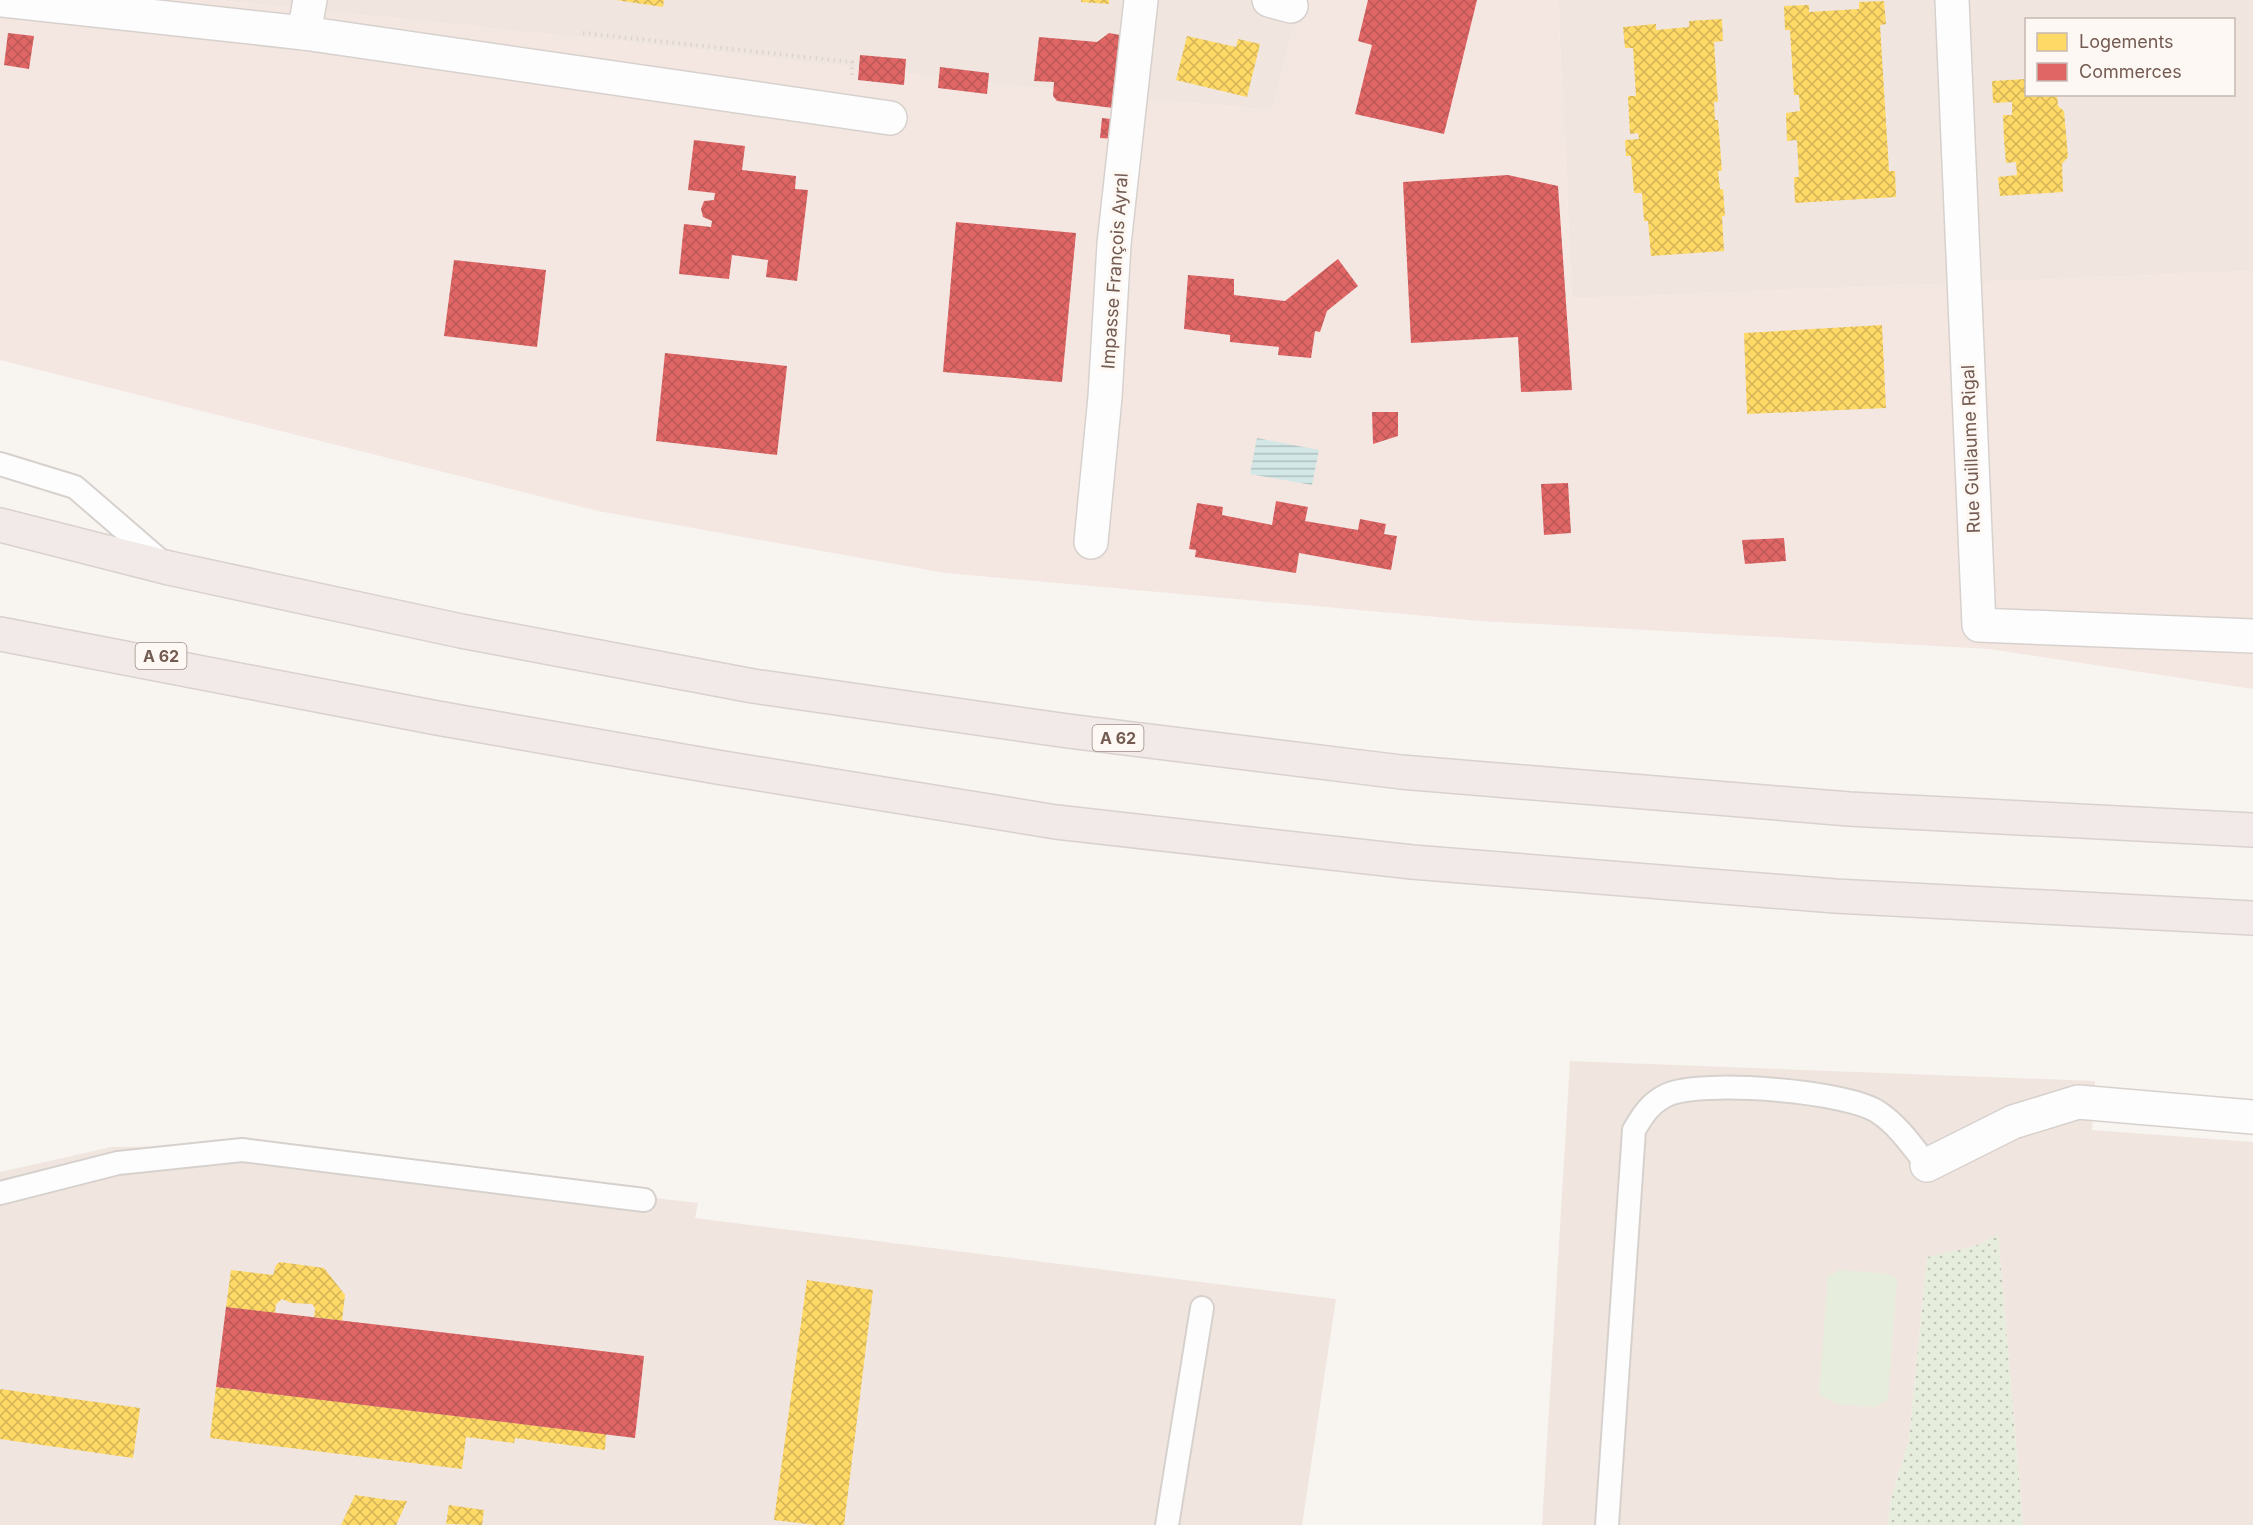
<svg xmlns="http://www.w3.org/2000/svg" width="2253" height="1525" font-family="Inter,sans-serif">
	<defs>
		<pattern id="grass-dots" width="8" height="8" patternUnits="userSpaceOnUse" patternTransform="scale(1.5)"><rect width="8" height="8" fill="#e7eddc"/><path d="M2 2h.1M6 6h.1" fill="none" stroke="#c0c3b5" stroke-width="1.8" stroke-linecap="round"/></pattern>
		<pattern id="water-rules" width="6" height="5" patternUnits="userSpaceOnUse" patternTransform="scale(1.5)"><rect width="6" height="5" fill="#d3e7e7"/><path d="M0 2.5h6" fill="none" stroke="#b0bebe"/></pattern>
		<pattern id="homes-cross-hatch" width="8" height="8" patternUnits="userSpaceOnUse" patternTransform="scale(1.5)"><rect width="8" height="8" fill="#ffd966"/><path d="M0 0l8 8M0 8l8-8" fill="none" stroke="#d3b357"/></pattern>
		<pattern id="shops-cross-hatch" width="8" height="8" patternUnits="userSpaceOnUse" patternTransform="scale(1.5)"><rect width="8" height="8" fill="#e06666"/><path d="M0 0l8 8M0 8l8-8" fill="none" stroke="#ba5757"/></pattern>
	</defs>
	<rect width="100%" height="100%" fill="#f8f4f0"/>
	<g fill="#f0e6df" fill-rule="evenodd">
		<polygon points="218,0 1300,0 1273,110 1074,93 699,50"/>
		<path d="M 1558,0 L 2253,0 L 2253,271 L 1572,299 ZM 2026,20 L 2234,20 L 2234,94 L 2026,94 Z"/>
		<polygon points="1570,1061 2095,1081 2092,1130 2253,1142 2253,1525 2023,1525 1998,1235 1975,1246 1927,1257 1909,1440 1891,1500 1888,1525 1542,1525"/>
		<polygon points="205,1146 698,1203 695,1218 1336,1299 1302,1525 0,1525 0,1172 111,1147"/>
	</g>
	<polygon fill="#f4e7e2" points="0,0 218,0 699,50 1074,93 1273,110 1300,0 1558,0 1572,299 2253,271 2253,689 1989,649 1481,621 945,573 598,511 0,360"/>
	<polygon fill="url(#grass-dots)" points="1998,1235 2023,1525 1888,1525 1891,1500 1909,1440 1927,1257 1975,1246"/>
	<polygon fill="#e7eddc" points="1840,1270 1889,1274 1897,1279 1888,1399 1876,1407 1836,1404 1819,1394 1828,1276"/>
	<polygon fill="url(#water-rules)" points="1257,438 1319,450 1312,485 1250,474"/>
	<g fill="url(#homes-cross-hatch)">
		<polygon points="616,0 664,0 663,7"/>
		<polygon points="1081,0 1109,0 1109,4 1081,2"/>
		<polygon points="1884,1 1886,24 1880,25 1889,171 1895,171 1896,197 1795,203 1794,177 1799,177 1797,140 1787,141 1786,113 1800,111 1799,95 1794,95 1790,30 1785,30 1784,6 1809,5 1809,12 1859,9 1859,2"/>
		<polygon points="1722,19 1723,41 1714,42 1718,102 1714,102 1715,120 1718,120 1722,171 1718,171 1720,189 1723,189 1725,216 1722,216 1724,251 1651,256 1648,221 1644,221 1642,193 1634,193 1631,156 1626,156 1625,140 1639,139 1638,133 1630,134 1628,96 1636,96 1633,48 1625,48 1623,27 1656,24 1656,30 1689,27 1689,21"/>
		<polygon points="1187,36 1236,47 1238,39 1260,44 1247,97 1176,80"/>
		<polygon points="2026,79 2026,94 2057,94 2058,106 2064,111 2068,157 2062,164 2063,192 2000,196 1998,177 2017,175 2016,162 2006,163 2004,139 2003,115 2012,115 2012,102 1993,103 1992,81"/>
		<polygon points="1882,325 1886,408 1747,414 1744,333"/>
		<polygon points="280,1262 324,1268 345,1295 342,1321 314,1317 315,1308 312,1304 292,1303 282,1299 276,1304 275,1313 226,1307 231,1270 273,1275 276,1265"/>
		<polygon points="807,1280 873,1290 844,1525 816,1525 774,1520"/>
		<polygon points="216,1387 606,1434 605,1450 515,1438 514,1443 466,1437 462,1469 210,1438"/>
		<polygon points="0,1389 140,1408 133,1458 0,1439"/>
		<polygon points="355,1495 390,1500 407,1501 396,1525 341,1525"/>
		<polygon points="449,1505 484,1510 482,1525 446,1524"/>
	</g>
	<g fill="url(#shops-cross-hatch)">
		<polygon points="1368,0 1477,0 1444,134 1355,114 1372,45 1358,41"/>
		<polygon points="8,33 34,36 29,69 4,65"/>
		<polygon points="1109,33 1120,35 1113,108 1057,101 1053,96 1054,82 1034,81 1039,37 1097,42"/>
		<polygon points="860,55 906,59 904,85 858,80"/>
		<polygon points="940,67 989,73 987,94 938,88"/>
		<polygon points="1102,118 1119,120 1116,139 1100,138"/>
		<polygon points="694,140 745,146 742,170 796,176 795,189 808,190 797,281 766,277 768,260 732,255 729,279 679,274 684,224 711,227 712,221 703,217 701,209 704,201 714,200 715,193 688,190"/>
		<polygon points="1508,175 1558,186 1572,390 1521,392 1518,337 1411,343 1403,182"/>
		<polygon points="956,222 1076,233 1062,382 943,372"/>
		<polygon points="1338,259 1358,286 1327,311 1320,332 1315,331 1311,358 1278,355 1279,347 1230,342 1230,335 1184,329 1188,275 1234,279 1234,295 1285,301"/>
		<polygon points="454,260 546,270 537,347 444,336"/>
		<polygon points="665,353 787,366 777,455 656,441"/>
		<polygon points="1372,412 1398,412 1398,436 1373,444"/>
		<polygon points="1568,483 1571,533 1544,535 1541,484"/>
		<polygon points="1276,501 1308,507 1305,521 1358,530 1360,519 1386,524 1384,534 1397,536 1391,570 1299,553 1296,573 1195,557 1196,550 1189,549 1197,503 1223,507 1222,515 1272,525"/>
		<polygon points="1784,538 1786,561 1745,564 1742,540"/>
		<polygon points="226,1307 644,1356 635,1438 216,1387"/>
	</g>
	<g fill="none" stroke-linecap="round" stroke-linejoin="round">
		<g stroke="#d7d1ce" stroke-width="26">
			<g id="service">
				<polyline points="0,464 75,487 163,563"/>
				<polyline points="0,1193 118,1163 242,1150 644,1200"/>
				<polyline points="1167,1525 1202,1308"/>
				<path d="M 1607,1525 L 1634,1130 C 1643,1115 1650,1103 1667,1095 C 1701,1079 1847,1091 1878,1112 C 1898,1125 1913,1147 1927,1165"/>
			</g>
		</g>
		<g stroke="#d7d1ce" stroke-width="36">
			<g id="minor">
				<polyline points="3,0 304,33 890,118"/>
				<polyline points="1269,0 1291,6"/>
				<polyline points="1952,0 1979,625 2253,636"/>
				<polyline points="304,33 310,0"/>
				<polyline points="1091,542 1105,397 1114,244 1141,0"/>
				<polyline points="1927,1165 2013,1122 2078,1102 2253,1117"/>
			</g>
		</g>
		<g stroke="#d9d1cd" stroke-width="36">
			<g id="motorway">
				<polyline points="0,525 169,568 461,631 753,686 1068,731 1401,772 1849,809 2253,830"/>
				<polyline points="0,634 437,718 717,767 1056,822 1412,862 1835,896 2253,918"/>
			</g>
		</g>
		<polyline stroke="#dad4d0" stroke-width="4" stroke-dasharray="1.5 4.5" stroke-linecap="butt" points="583,33 852,62 852,76"/>
		<use href="#service" stroke="#fefdfd" stroke-width="22"/>
		<use href="#minor" stroke="#fefdfd" stroke-width="33"/>
		<use href="#motorway" stroke="#f1eae8" stroke-width="33"/>
	</g>
	<g text-anchor="middle" stroke-width="6" stroke-linejoin="round" paint-order="stroke">
		<g fill="#fdf8f3" stroke="#9d8a82" stroke-width="1.5">
			<rect x="135.5" y="643" width="51" height="26" rx="4.5"/>
			<rect x="1092.5" y="725" width="51" height="26" rx="4.5"/>
		</g>
		<g font-size="16" font-weight="bold" fill="#745b52">
			<text x="161" y="662">A 62</text>
			<text x="1118" y="744">A 62</text>
		</g>
		<g font-size="18" fill="#745b52" stroke="#fdf8f3">
			<text transform="translate(1115 271) rotate(-86)" y="6">Impasse François Ayral</text>
			<text transform="translate(1971 449) rotate(-92)" y="6">Rue Guillaume Rigal</text>
		</g>
	</g>
	<rect x="2025" y="18" width="210" height="78" fill="#fdf8f3" stroke="#c6b9b3" stroke-width="1.5"/>
	<rect x="2037" y="33" width="30" height="18" fill="#ffd966" stroke="#c6b9b3" stroke-width="1.5"/>
	<text x="2079" y="48" font-size="18" fill="#745b52">Logements</text>
	<rect x="2037" y="63" width="30" height="18" fill="#e06666" stroke="#c6b9b3" stroke-width="1.5"/>
	<text x="2079" y="78" font-size="18" fill="#745b52">Commerces</text>
</svg>
